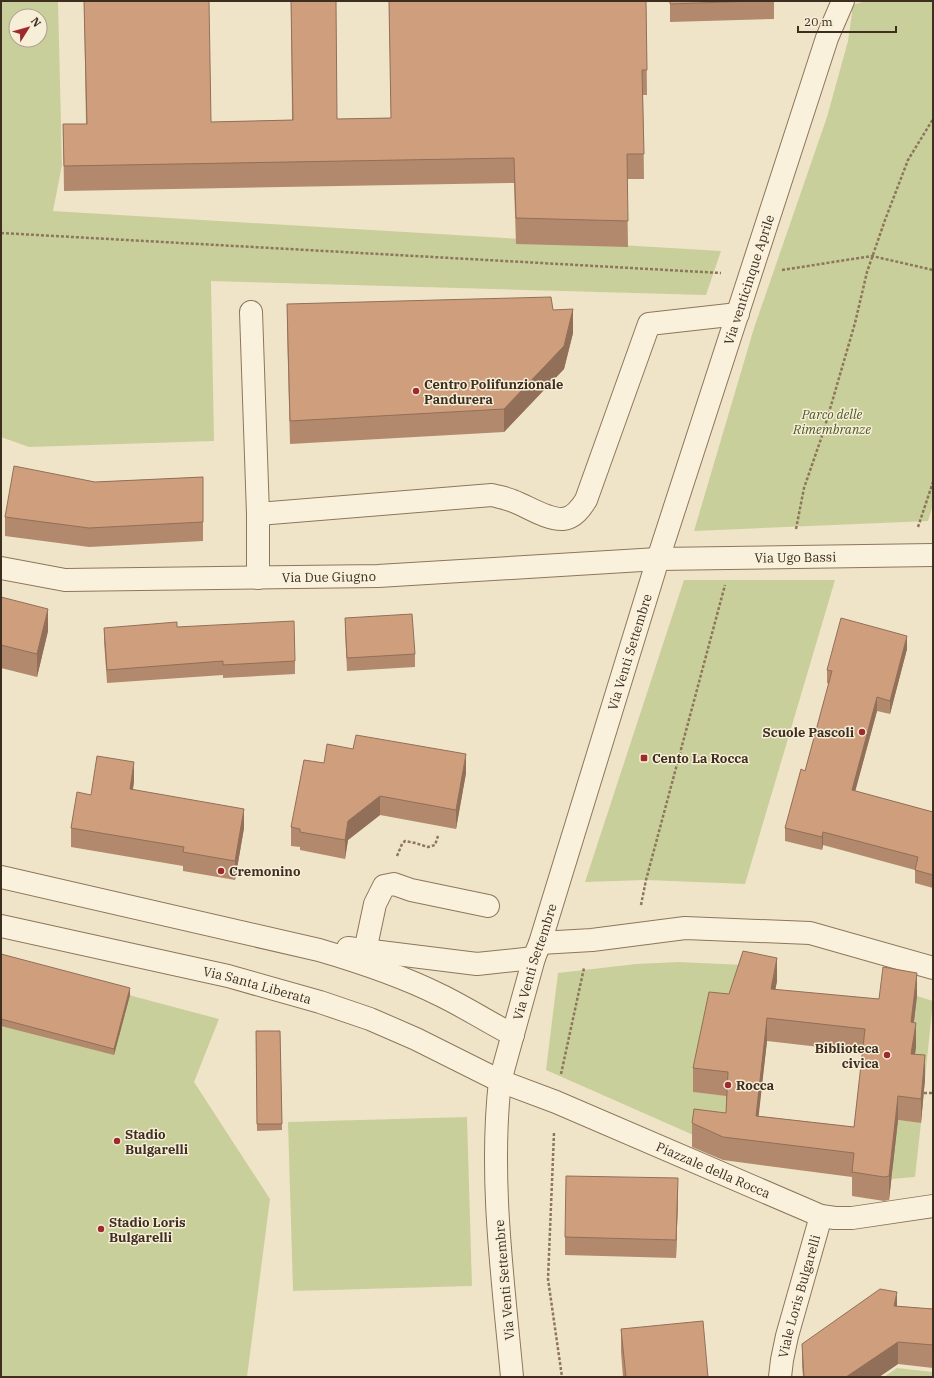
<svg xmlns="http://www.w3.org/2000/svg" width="934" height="1378" font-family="'IBM Plex Serif',serif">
	<rect width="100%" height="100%" fill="#f0e4c8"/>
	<g fill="#c9cf9b" fill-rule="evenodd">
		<path d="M 1,1 L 58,1 L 62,165 L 53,211 L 721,251 L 706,295 L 211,281 L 214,441 L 29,447 L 1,437 ZM 16,16 L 40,16 L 40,40 L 16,40 Z"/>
		<polygon points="867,1 933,1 933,505 928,521 694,531 754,328 827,117 848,41 852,13 851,5"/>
		<polygon points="684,580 835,580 745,884 646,880 585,882"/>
		<polygon points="1,961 219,1019 194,1082 270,1199 247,1377 1,1377"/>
		<polygon points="678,962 745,965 694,1092 728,1096 725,1149 546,1070 558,973 636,964"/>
		<polygon points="917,996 933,1001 925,1079 895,1032 913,1032"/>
		<polygon points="467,1117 472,1286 293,1291 288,1122"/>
		<polygon points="883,1118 921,1123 915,1177 892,1179 893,1164 878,1162"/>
		<polygon points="897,1368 933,1372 933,1377 884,1377"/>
	</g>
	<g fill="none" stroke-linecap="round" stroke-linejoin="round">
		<g stroke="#8d765c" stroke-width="24">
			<g id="minor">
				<polyline points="251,312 258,514 258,578"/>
				<path d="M 258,514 L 492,495 C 499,497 506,498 513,501 C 527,506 547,520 563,519 C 574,518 581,508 586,500 L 649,324 L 738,314"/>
				<path id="s1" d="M 1,568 L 65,580 L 378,576 L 658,559 L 933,555"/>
				<path d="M 1,877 L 319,950 C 360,962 402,976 440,995 C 465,1007 488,1022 513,1035"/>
				<path id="s2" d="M 1,926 L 228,976 L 320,1002 L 370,1019 L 416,1039 L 500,1081 L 556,1102 L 821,1216 L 835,1218 L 852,1218 L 933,1206"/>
				<polyline points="540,943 592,940 685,928 810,933 933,968"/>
				<polyline points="348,948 477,964 534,958"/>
				<polyline points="365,951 375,904 384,886 394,884 411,890 488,906"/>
				<path id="s3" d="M 512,1377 C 503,1279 489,1179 500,1081 L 534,958 L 540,943 L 658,559 L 827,38 L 843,1"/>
				<path id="s4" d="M 780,1377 L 782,1360 L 787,1336 L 821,1216"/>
			</g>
		</g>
		<g stroke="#8d765c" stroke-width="2.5" stroke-dasharray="3 2" stroke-linecap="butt">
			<polyline points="1,233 721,273"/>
			<polyline points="782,270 872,256 933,270"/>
			<polyline points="918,527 933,482"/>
			<polyline points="796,529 804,488 823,433 855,323 867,272 885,220 908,160 933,119"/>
			<polyline points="397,856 402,844 405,841 415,843 428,847 435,845 438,836"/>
			<polyline points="641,905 646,880 725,585"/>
			<polyline points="561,1074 584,968"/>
			<polyline points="924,1093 933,1093"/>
			<polyline points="554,1133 548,1279 562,1377"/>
		</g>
		<use href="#minor" stroke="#faf1dc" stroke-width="22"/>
	</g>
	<g fill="#b2896c" fill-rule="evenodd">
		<polygon points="84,1 211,122 292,120 291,1 337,119 391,118 389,1 646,1 647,95 643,95 644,179 627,179 628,247 516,244 514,183 64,191 63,124 86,124"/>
		<polygon points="670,1 774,1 774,19 670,22"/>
		<polygon points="287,304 553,310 573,333 564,369 504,432 290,444 287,327"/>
		<polygon points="203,477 203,541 89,547 5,536 5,517 95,482"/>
		<polygon points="1,597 48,631 37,677 1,668"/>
		<polygon points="345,618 415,654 415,667 347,671 345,631"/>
		<polygon points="177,627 295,661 295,674 223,678 223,675 107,683 104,641 104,628"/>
		<polygon points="907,649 890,714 877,711 855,791 933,812 933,888 915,883 915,870 823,845 822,850 785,841 785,828 805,771 829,684 827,683 827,670"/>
		<polygon points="324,763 466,773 456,829 380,815 348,840 345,859 300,850 300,847 291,846 291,827"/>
		<polygon points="134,781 133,789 244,828 235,880 183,871 183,866 71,847 71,828 91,795"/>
		<polygon points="1,954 130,995 114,1055 1,1026"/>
		<path d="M 777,981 L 775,990 L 879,999 L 917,996 L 914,1023 L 916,1047 L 915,1054 L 925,1079 L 921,1123 L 898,1120 L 889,1200 L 884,1201 L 852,1196 L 852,1177 L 723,1160 L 692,1147 L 692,1123 L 726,1113 L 726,1096 L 693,1092 L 693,1068 L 729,994 ZM 767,1041 L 863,1052 L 854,1127 L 758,1116 Z"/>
		<polygon points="256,1031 280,1031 282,1130 257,1131"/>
		<polygon points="678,1197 676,1258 565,1255 565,1237"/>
		<polygon points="897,1306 933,1309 933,1368 898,1364 879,1377 803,1377 802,1366 802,1344"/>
		<polygon points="621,1329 708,1377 623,1377 621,1352"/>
	</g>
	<g fill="#916f58">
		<polygon points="573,309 573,333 564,369 504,432 504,409"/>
		<polygon points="48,609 48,631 37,677 37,654"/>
		<polygon points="907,636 907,649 890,714 890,701"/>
		<polygon points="877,697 877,711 852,803 852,790"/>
		<polygon points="466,754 466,773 456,829 456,810"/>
		<polygon points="134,762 134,781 130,808 130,789"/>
		<polygon points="380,796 380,815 348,840 345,859 345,840 348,821"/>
		<polygon points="244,809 244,828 235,880 235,861"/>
		<polygon points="823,832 823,845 822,850 822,837"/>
		<polygon points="777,958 777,981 771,1013 771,989"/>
		<polygon points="917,973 917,996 911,1046 911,1022"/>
		<polygon points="130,988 130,995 114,1055 114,1049"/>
		<polygon points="767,1018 767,1041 756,1140 756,1116"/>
		<polygon points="916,1023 916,1047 911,1078 911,1054"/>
		<polygon points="925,1055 925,1079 921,1123 921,1099"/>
		<polygon points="898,1096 898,1120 889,1200 889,1176"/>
		<polygon points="678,1178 678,1197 676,1258 676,1240"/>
		<polygon points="897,1292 897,1315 894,1306"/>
		<polygon points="898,1342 898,1364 879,1377 846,1377"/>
	</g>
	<g fill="#cf9f7d" stroke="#916f58" fill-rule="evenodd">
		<polygon points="84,1 209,1 211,122 293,120 291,1 336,1 337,119 391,118 389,1 646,1 647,70 642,70 644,154 627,154 628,221 516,218 514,158 64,166 63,124 87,124"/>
		<polygon points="670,1 756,1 670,4"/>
		<polygon points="551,297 553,310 573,309 564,346 504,409 290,421 287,304"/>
		<polygon points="14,466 95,482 203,477 203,522 89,528 5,517"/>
		<polygon points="1,597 48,609 37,654 1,645"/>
		<polygon points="412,614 415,654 347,658 345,618"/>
		<polygon points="841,618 907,636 890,701 877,697 852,790 933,812 933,875 915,870 918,857 823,832 822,837 785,828 801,769 805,771 832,671 827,670"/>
		<polygon points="294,621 295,661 223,665 223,661 107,670 104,628 177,622 177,627"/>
		<polygon points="356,735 466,754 456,810 380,796 348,821 345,840 300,832 300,829 291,827 304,760 324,763 327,744 353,749"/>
		<polygon points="97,756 134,762 130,789 244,809 235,861 183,852 184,847 71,828 77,792 91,795"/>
		<path d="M 743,951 L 777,958 L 771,989 L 879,999 L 883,967 L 917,973 L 911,1022 L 916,1023 L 911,1054 L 925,1055 L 921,1099 L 898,1096 L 889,1176 L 884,1177 L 852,1172 L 854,1153 L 723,1137 L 692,1123 L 694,1109 L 726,1113 L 728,1072 L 693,1068 L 709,992 L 729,994 ZM 767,1018 L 865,1029 L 854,1127 L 756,1116 Z"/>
		<polygon points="1,954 130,988 114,1049 1,1019"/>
		<polygon points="256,1031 280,1031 282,1124 257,1124"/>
		<polygon points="566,1176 678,1178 676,1240 565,1237"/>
		<polygon points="880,1289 897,1292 894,1306 933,1309 933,1345 898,1342 846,1377 804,1377 802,1344"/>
		<polygon points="703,1321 708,1377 626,1377 621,1329"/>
	</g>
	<g fill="#9e2a2b" stroke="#f7eed8" stroke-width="1.5">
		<circle cx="416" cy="391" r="4"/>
		<circle cx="862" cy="732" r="4"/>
		<rect x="640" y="754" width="8" height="8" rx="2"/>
		<circle cx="221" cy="871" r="4"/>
		<circle cx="887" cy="1055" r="4"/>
		<circle cx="728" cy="1085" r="4"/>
		<circle cx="117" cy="1141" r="4"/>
		<circle cx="101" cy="1229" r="4"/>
	</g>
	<g text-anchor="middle" stroke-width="3" stroke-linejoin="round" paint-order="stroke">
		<g font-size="13" fill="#3d2e20" stroke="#f7eed8">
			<text dy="5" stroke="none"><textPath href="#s3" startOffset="1136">Via venticinque Aprile</textPath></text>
			<text dy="5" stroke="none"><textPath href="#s1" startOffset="796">Via Ugo Bassi</textPath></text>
			<text dy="5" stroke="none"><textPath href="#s1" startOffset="329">Via Due Giugno</textPath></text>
			<text dy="5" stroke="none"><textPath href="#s3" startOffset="745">Via Venti Settembre</textPath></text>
			<text dy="5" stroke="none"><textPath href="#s3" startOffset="421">Via Venti Settembre</textPath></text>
			<text dy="5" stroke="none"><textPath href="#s2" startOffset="263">Via Santa Liberata</textPath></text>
			<text dy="5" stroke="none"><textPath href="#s2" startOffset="756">Piazzale della Rocca</textPath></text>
			<text transform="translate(504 1280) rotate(-95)" y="5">Via Venti Settembre</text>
			<text dy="5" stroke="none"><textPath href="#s4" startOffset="83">Viale Loris Bulgarelli</textPath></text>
		</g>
		<g font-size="13" font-weight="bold" fill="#3d2e20" stroke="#f7eed8" text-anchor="start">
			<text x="424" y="389">Centro Polifunzionale<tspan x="424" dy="15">Pandurera</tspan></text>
			<text x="854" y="737" text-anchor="end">Scuole Pascoli</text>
			<text x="652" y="763">Cento La Rocca</text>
			<text x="229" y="876">Cremonino</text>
			<text x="879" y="1053" text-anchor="end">Biblioteca<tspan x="879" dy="15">civica</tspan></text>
			<text x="736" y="1090">Rocca</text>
			<text x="125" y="1139">Stadio<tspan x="125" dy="15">Bulgarelli</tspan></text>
			<text x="109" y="1227">Stadio Loris<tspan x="109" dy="15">Bulgarelli</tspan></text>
		</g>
		<g font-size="13" font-style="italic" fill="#4d5a26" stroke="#f7eed8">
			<text x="832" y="419">Parco delle<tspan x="832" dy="15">Rimembranze</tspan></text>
		</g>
	</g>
	<rect width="934" height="1378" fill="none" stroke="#3d2e20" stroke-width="4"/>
	<g transform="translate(28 28) rotate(53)"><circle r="19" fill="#f7eed8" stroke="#ada18e"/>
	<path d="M0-3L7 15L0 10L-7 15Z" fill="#9e2a2b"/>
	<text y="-6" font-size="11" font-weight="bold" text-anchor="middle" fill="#3d2e20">N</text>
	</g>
	<path d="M798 26v6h98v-6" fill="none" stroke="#3d2e20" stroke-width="2"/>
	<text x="804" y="26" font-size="12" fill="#3d2e20" stroke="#f7eed8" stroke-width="3" paint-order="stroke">20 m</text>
</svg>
